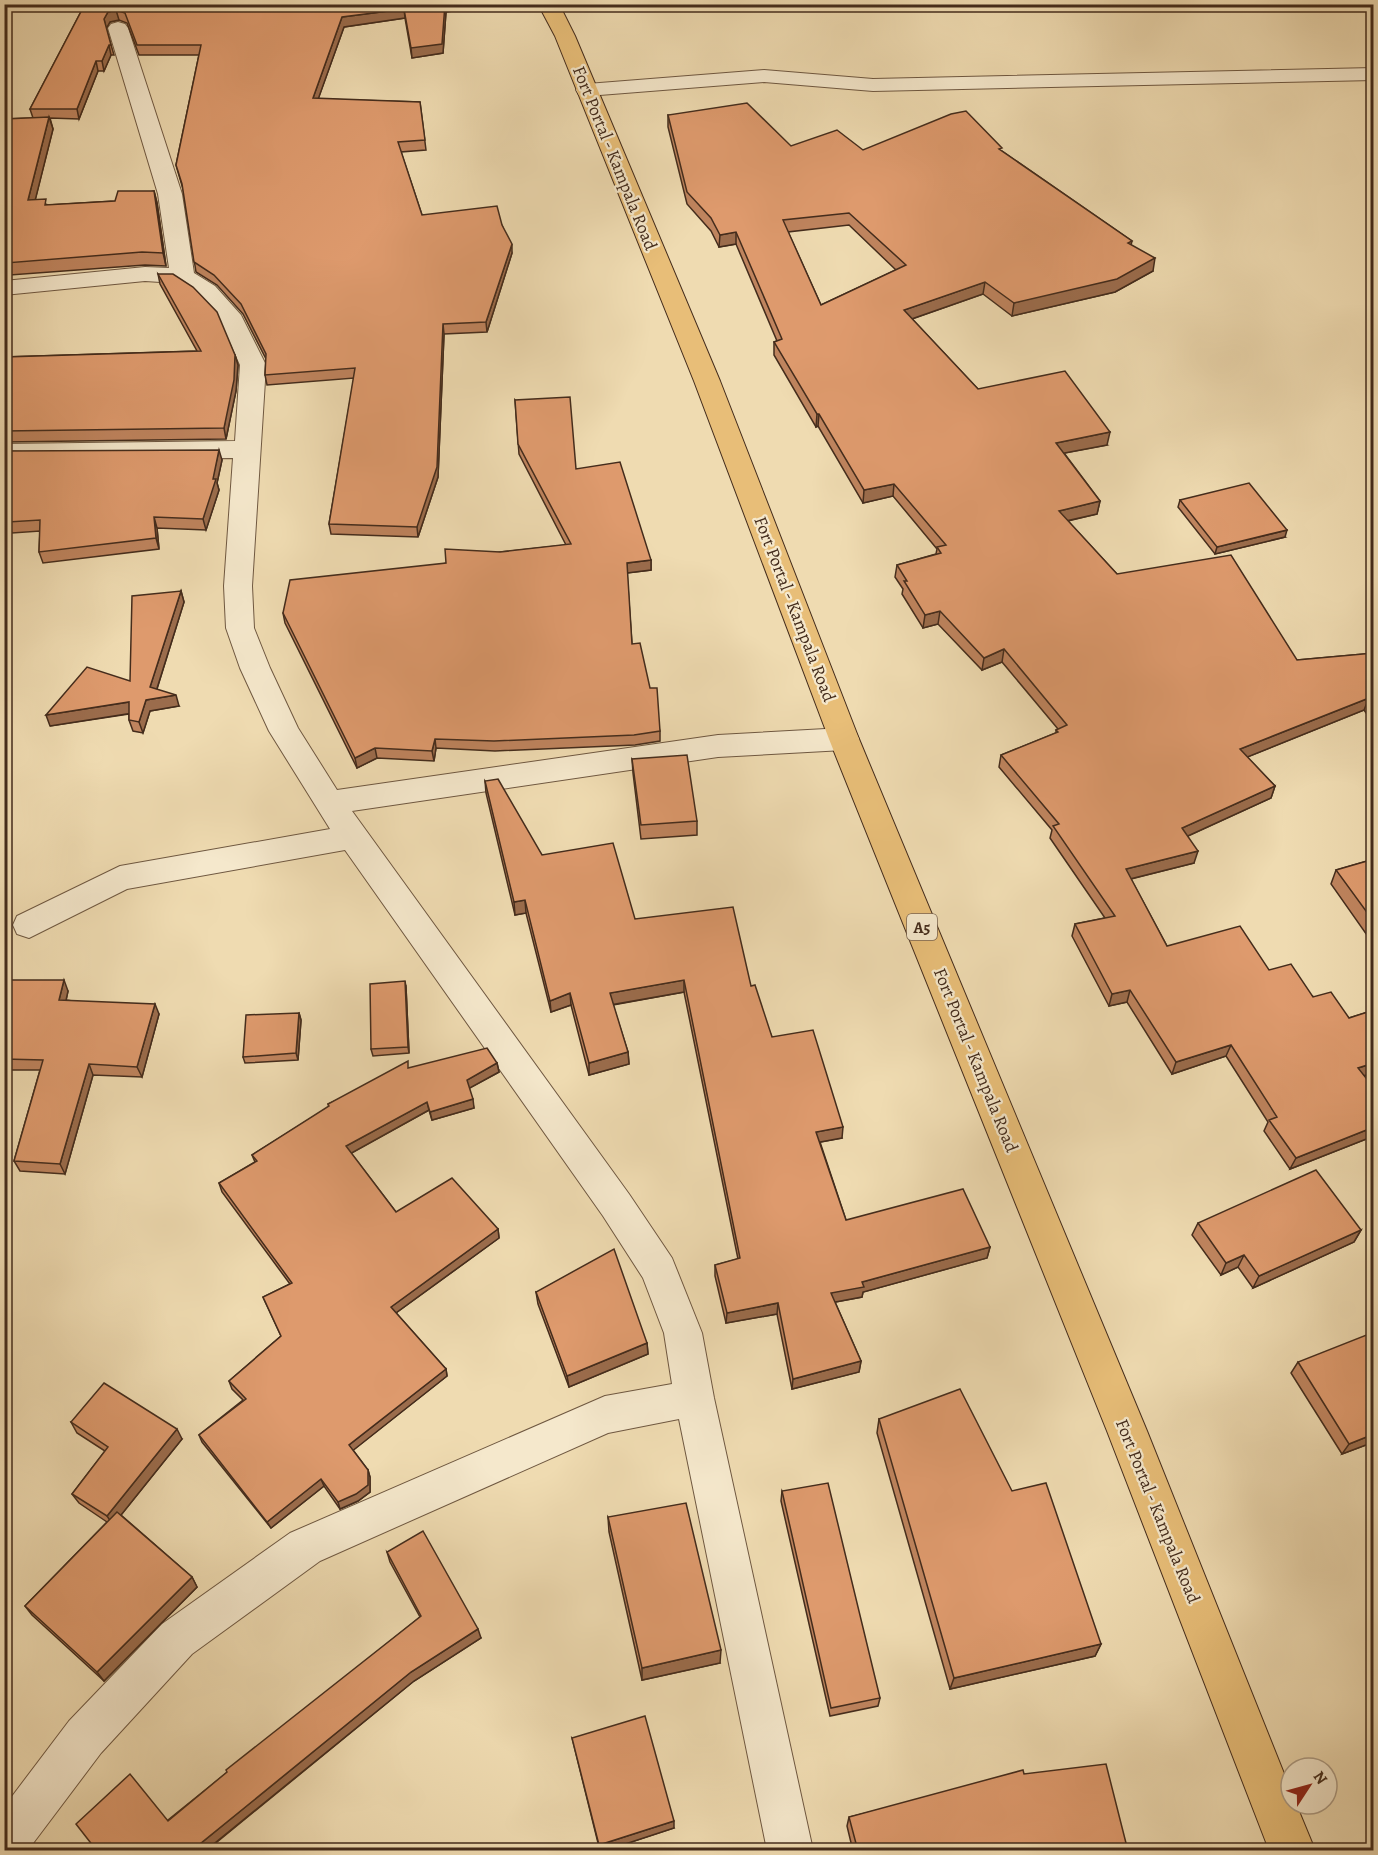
<svg xmlns="http://www.w3.org/2000/svg" width="1378" height="1855" font-family="Alegreya,serif">
	<rect width="100%" height="100%" fill="#efdbb1"/>
	<filter id="stains"><feTurbulence type="fractalNoise" baseFrequency=".00333" numOctaves="4"/><feColorMatrix values="0 0 0 0 .2 0 0 0 0 .09 0 0 0 0 .02 0 0 0 .5 -.17"/></filter>
	<radialGradient id="worn" r=".72"><stop offset=".6" stop-color="#630" stop-opacity="0"/><stop offset="1" stop-color="#630" stop-opacity=".3"/></radialGradient>
	<g fill="none" stroke-linecap="round" stroke-linejoin="round">
		<g stroke="#6f5841" stroke-width="2">
			<g id="minor">
				<polygon points="118,22 125,24 128,28 182,194 194,273 215,286 241,315 266,365 252,586 254,628 270,668 298,728 337,790 718,735 844,728 855,731 859,739 855,747 844,750 718,757 352,811 629,1194 672,1258 702,1333 714,1398 813,1850 767,1850 679,1419 608,1433 320,1561 192,1654 101,1753 28,1850 4,1850 4,1807 69,1721 162,1624 290,1533 605,1396 672,1384 664,1333 643,1278 603,1216 345,850 127,889 29,938 17,934 13,925 17,916 120,866 330,829 269,731 240,668 226,628 224,586 233,458 4,460 4,444 235,441 240,365 221,322 197,296 176,283 145,281 4,295 4,281 145,267 169,268 158,194 108,28 111,24"/>
				<polygon points="1374,68 1374,80 873,91 764,82 587,96 579,95 576,90 579,85 587,84 764,70 873,79"/>
			</g>
		</g>
		<g stroke="#442c1c" stroke-width="2">
			<polygon id="major" points="538,4 559,4 575,36 720,381 859,739 1147,1431 1291,1791 1291,1804 1296,1804 1315,1850 1269,1850 1107,1431 829,739 694,381 555,36"/>
		</g>
		<use href="#minor" fill="#f5e8cc" fill-rule="evenodd"/>
		<use href="#major" fill="#e8be78" fill-rule="evenodd"/>
	</g>
	<g fill="#bf845e" stroke="#442c1c" stroke-width="1.5" fill-rule="evenodd">
		<polygon points="85,4 446,12 443,53 412,58 405,18 344,27 318,99 420,102 426,150 401,152 422,215 502,225 512,253 487,332 444,334 438,477 418,537 331,534 329,524 354,378 267,385 265,375 266,359 243,314 217,285 196,272 183,189 176,165 199,55 139,55 127,23 119,20 110,22 106,28 114,55 111,55 104,71 98,71 79,119 50,118 53,129 35,200 48,205 115,201 154,191 157,203 166,266 145,265 10,275 9,271 4,272 4,119 33,118 30,109"/>
		<path d="M 668,115 L 791,146 L 863,150 L 1002,151 L 1132,241 L 1131,245 L 1153,271 L 1115,292 L 1012,316 L 983,294 L 912,319 L 978,389 L 1107,445 L 1064,453 L 1100,501 L 1097,514 L 1068,521 L 1117,574 L 1297,660 L 1374,653 L 1374,724 L 1364,710 L 1247,757 L 1275,786 L 1271,798 L 1188,836 L 1194,863 L 1131,879 L 1167,946 L 1269,970 L 1349,1018 L 1374,1010 L 1374,1073 L 1364,1076 L 1374,1088 L 1374,1136 L 1290,1169 L 1264,1131 L 1268,1122 L 1226,1056 L 1172,1074 L 1127,1002 L 1109,1006 L 1072,936 L 1075,924 L 1105,918 L 1050,838 L 1052,830 L 999,767 L 1001,755 L 1056,733 L 1056,730 L 1058,729 L 1002,662 L 982,670 L 938,624 L 923,628 L 902,594 L 903,589 L 895,577 L 897,565 L 936,554 L 937,549 L 893,496 L 863,503 L 818,426 L 816,427 L 774,355 L 774,342 L 777,341 L 736,244 L 719,247 L 711,231 L 687,204 L 668,127 ZM 849,225 L 896,270 L 821,305 L 788,232 Z"/>
		<polygon points="158,274 235,355 238,365 236,391 226,439 4,442 4,357 197,351 160,284"/>
		<polygon points="515,400 576,469 651,560 651,570 627,573 632,644 660,731 660,741 635,745 495,751 436,748 434,761 377,758 357,768 285,623 283,613 446,563 500,552 566,545 519,454"/>
		<polygon points="4,451 222,460 217,483 219,490 206,530 157,528 159,549 43,563 39,552 40,531 12,533 8,522 10,504 4,505"/>
		<polygon points="1180,500 1285,537 1215,554 1178,507"/>
		<polygon points="181,591 184,602 157,689 179,706 150,711 143,733 133,731 129,720 129,714 50,726 130,681"/>
		<polygon points="632,759 697,821 697,835 641,839 633,773"/>
		<polygon points="485,781 542,855 635,919 751,986 772,1037 842,1138 820,1142 846,1220 990,1247 987,1258 863,1292 862,1297 835,1302 861,1361 859,1372 792,1389 777,1314 726,1323 715,1276 715,1265 738,1259 684,992 613,1005 628,1052 629,1064 589,1075 571,1005 551,1012 526,913 515,915 486,793"/>
		<polygon points="1374,859 1374,937 1369,938 1331,884 1336,870"/>
		<polygon points="4,980 68,991 66,1000 159,1014 142,1077 93,1075 65,1174 20,1171 14,1161 40,1070 4,1070"/>
		<polygon points="406,987 409,1053 373,1056 371,1049"/>
		<polygon points="299,1013 301,1020 298,1060 245,1063 243,1057"/>
		<polygon points="497,1063 499,1072 469,1088 474,1108 432,1120 429,1110 351,1153 396,1212 498,1229 499,1238 396,1313 446,1369 447,1376 353,1450 368,1470 370,1477 370,1492 358,1501 340,1509 324,1486 271,1528 202,1442 199,1435 243,1400 232,1389 229,1381 281,1336 263,1297 290,1284 222,1192 219,1183 255,1162 252,1155 329,1107 328,1104 409,1068"/>
		<polygon points="1198,1223 1361,1230 1354,1242 1253,1288 1238,1267 1221,1275 1192,1235"/>
		<polygon points="536,1292 647,1343 648,1354 569,1387 538,1304"/>
		<polygon points="1298,1362 1374,1442 1342,1454 1291,1373"/>
		<polygon points="879,1419 1012,1491 1101,1644 1095,1656 950,1689 877,1433"/>
		<polygon points="71,1422 182,1439 121,1515 192,1577 197,1587 104,1681 32,1615 25,1606 107,1522 79,1503 72,1494 105,1451 77,1433"/>
		<polygon points="782,1491 880,1698 878,1706 830,1716 781,1501"/>
		<polygon points="608,1517 720,1663 642,1680 609,1532"/>
		<polygon points="387,1552 481,1638 414,1681 206,1851 168,1820 420,1617 390,1562"/>
		<polygon points="572,1738 674,1828 604,1851 600,1851"/>
		<polygon points="1024,1774 1127,1847 1136,1851 853,1851 847,1826 849,1817"/>
	</g>
	<g fill="#9b6c4c" stroke="#442c1c" stroke-width="1.5">
		<polygon points="445,4 500,4 446,12 443,53 412,58 411,48"/>
		<polygon points="404,9 405,18 344,27 315,108 313,98 342,17"/>
		<polygon points="116,10 119,20 110,22 106,29 104,19 108,12"/>
		<polygon points="109,45 111,55 104,71 102,61"/>
		<polygon points="96,61 98,71 79,119 77,109"/>
		<polygon points="49,117 53,129 32,213 28,200"/>
		<polygon points="154,191 157,203 166,266 163,253"/>
		<polygon points="736,232 736,244 719,247 720,235"/>
		<polygon points="512,244 512,253 487,332 486,322"/>
		<polygon points="1155,258 1153,271 1115,292 1012,316 1014,303"/>
		<polygon points="985,282 983,294 903,322 904,310"/>
		<polygon points="443,324 444,334 438,477 418,537 417,527"/>
		<polygon points="235,355 238,365 236,391 226,439 224,428"/>
		<polygon points="817,414 819,414 818,426 816,427"/>
		<polygon points="1110,432 1107,445 1054,455 1056,443"/>
		<polygon points="219,450 222,460 217,483 219,490 206,530 203,519"/>
		<polygon points="894,484 893,496 863,503 864,490"/>
		<polygon points="1100,501 1097,514 1057,523 1059,511"/>
		<polygon points="154,517 157,528 159,549 156,538"/>
		<polygon points="1287,530 1285,537 1215,554 1217,547"/>
		<polygon points="651,560 651,570 627,573 627,563"/>
		<polygon points="181,591 184,602 154,698 150,687"/>
		<polygon points="940,611 938,624 923,628 925,615"/>
		<polygon points="1004,649 1002,662 982,670 984,658"/>
		<polygon points="176,695 179,706 150,711 143,733 139,722 146,700"/>
		<polygon points="1369,698 1364,710 1235,762 1240,749"/>
		<polygon points="129,702 133,713 50,726 46,715"/>
		<polygon points="435,739 436,748 434,761 432,751"/>
		<polygon points="375,748 377,758 357,768 355,758"/>
		<polygon points="1275,786 1271,798 1179,840 1182,828"/>
		<polygon points="1198,851 1194,863 1122,881 1126,869"/>
		<polygon points="525,900 526,913 515,915 514,902"/>
		<polygon points="1374,928 1374,937 1369,938"/>
		<polygon points="64,980 68,991 64,1010 59,1000"/>
		<polygon points="684,980 684,992 610,1005 610,993"/>
		<polygon points="405,981 406,987 409,1053 408,1047"/>
		<polygon points="1130,990 1127,1002 1109,1006 1112,994"/>
		<polygon points="570,993 571,1005 551,1012 550,1001"/>
		<polygon points="155,1004 159,1014 142,1077 137,1067"/>
		<polygon points="299,1013 301,1020 298,1060 296,1053"/>
		<polygon points="1231,1045 1226,1056 1172,1074 1176,1062"/>
		<polygon points="628,1052 629,1064 589,1075 589,1063"/>
		<polygon points="497,1063 499,1072 468,1089 467,1080"/>
		<polygon points="1374,1063 1374,1073 1352,1079 1358,1068"/>
		<polygon points="89,1064 93,1075 65,1174 60,1164"/>
		<polygon points="473,1099 474,1108 432,1120 430,1112"/>
		<polygon points="427,1102 429,1110 348,1155 346,1146"/>
		<polygon points="843,1127 842,1138 815,1143 816,1132"/>
		<polygon points="1374,1127 1374,1136 1290,1169 1296,1158"/>
		<polygon points="498,1229 499,1238 393,1315 391,1307"/>
		<polygon points="1361,1230 1354,1242 1253,1288 1259,1276"/>
		<polygon points="990,1247 987,1258 863,1292 862,1297 830,1303 831,1293 862,1282"/>
		<polygon points="1244,1255 1238,1267 1221,1275 1226,1263"/>
		<polygon points="778,1303 777,1314 726,1323 727,1313"/>
		<polygon points="647,1343 648,1354 569,1387 567,1376"/>
		<polygon points="861,1361 859,1372 792,1389 793,1379"/>
		<polygon points="446,1369 447,1376 351,1452 349,1445"/>
		<polygon points="177,1429 182,1439 113,1525 107,1516"/>
		<polygon points="1374,1434 1374,1442 1342,1454 1349,1444"/>
		<polygon points="368,1470 370,1477 370,1492 358,1501 340,1509 338,1502"/>
		<polygon points="321,1479 324,1486 271,1528 267,1522"/>
		<polygon points="192,1577 197,1587 104,1681 97,1672"/>
		<polygon points="478,1629 481,1638 414,1681 205,1851 200,1844 411,1672"/>
		<polygon points="1101,1644 1095,1656 950,1689 954,1678"/>
		<polygon points="721,1650 720,1663 642,1680 642,1668"/>
		<polygon points="674,1821 674,1828 604,1851 600,1851 599,1845"/>
	</g>
	<g fill="#de9a6d" stroke="#442c1c" stroke-width="1.5" fill-rule="evenodd">
		<polygon points="85,4 445,4 442,44 411,48 404,9 342,17 313,98 420,102 425,140 398,142 422,215 497,206 502,225 512,244 486,322 443,324 437,467 417,527 329,524 355,368 265,375 266,354 241,304 214,275 194,262 182,184 176,165 201,45 137,45 125,13 116,10 108,12 104,19 111,45 109,45 102,61 96,61 77,109 30,109"/>
		<path d="M 747,103 L 791,146 L 837,130 L 863,150 L 951,114 L 966,111 L 1002,148 L 999,149 L 1132,241 L 1128,243 L 1155,258 L 1117,279 L 1014,303 L 985,282 L 904,310 L 978,389 L 1065,371 L 1110,432 L 1056,443 L 1100,501 L 1059,511 L 1117,574 L 1231,555 L 1297,660 L 1374,653 L 1374,705 L 1369,698 L 1240,749 L 1275,786 L 1182,828 L 1198,851 L 1126,869 L 1167,946 L 1240,926 L 1269,970 L 1291,964 L 1313,997 L 1331,992 L 1349,1018 L 1374,1010 L 1374,1063 L 1358,1068 L 1374,1088 L 1374,1127 L 1296,1158 L 1269,1120 L 1277,1117 L 1231,1045 L 1176,1062 L 1130,990 L 1112,994 L 1075,924 L 1115,916 L 1053,826 L 1059,824 L 1001,755 L 1058,732 L 1056,730 L 1067,725 L 1004,649 L 984,658 L 940,611 L 925,615 L 904,581 L 907,581 L 897,565 L 941,553 L 937,547 L 946,545 L 894,484 L 864,490 L 819,414 L 817,414 L 774,342 L 782,339 L 736,232 L 720,235 L 711,218 L 687,192 L 668,115 ZM 849,213 L 906,265 L 821,305 L 783,220 Z"/>
		<polygon points="49,117 28,200 46,199 45,205 115,201 118,191 154,191 163,253 142,252 6,263 7,259 4,259 4,119"/>
		<polygon points="158,274 173,274 193,287 217,312 235,355 234,380 224,428 4,431 4,357 201,351"/>
		<polygon points="570,397 576,469 620,462 651,560 627,563 632,644 640,643 650,688 657,688 660,731 634,735 494,741 435,739 432,751 375,748 355,758 283,613 290,580 446,563 445,549 500,552 571,544 518,444 515,400"/>
		<polygon points="219,450 213,479 216,479 203,519 154,517 156,538 39,552 40,520 8,522 11,492 4,493 4,451"/>
		<polygon points="1249,483 1287,530 1217,547 1180,500"/>
		<polygon points="181,591 150,687 176,695 146,700 139,722 129,720 129,702 46,715 87,667 130,681 132,596"/>
		<polygon points="687,755 697,821 641,825 632,759"/>
		<polygon points="498,779 542,855 613,843 635,919 733,907 751,986 755,985 772,1037 813,1030 843,1127 816,1132 846,1220 963,1189 990,1247 862,1282 864,1287 831,1293 861,1361 793,1379 778,1303 727,1313 715,1265 740,1258 684,980 610,993 628,1052 589,1063 570,993 550,1001 525,900 514,902 485,781"/>
		<polygon points="1374,859 1374,922 1336,870"/>
		<polygon points="4,980 64,980 59,1000 155,1004 137,1067 89,1064 60,1164 14,1161 43,1060 4,1059"/>
		<polygon points="405,981 408,1047 371,1049 370,984"/>
		<polygon points="299,1013 296,1053 243,1057 246,1015"/>
		<polygon points="487,1048 497,1063 467,1080 473,1099 430,1112 427,1102 346,1146 396,1212 452,1178 498,1229 391,1307 446,1369 349,1445 368,1470 368,1485 356,1494 338,1502 321,1479 267,1522 199,1435 246,1399 229,1381 281,1336 263,1297 292,1283 219,1183 257,1161 252,1155 329,1106 328,1104 408,1061 408,1068"/>
		<polygon points="1316,1170 1361,1230 1259,1276 1244,1255 1226,1263 1198,1223"/>
		<polygon points="614,1249 647,1343 567,1376 536,1292"/>
		<polygon points="1374,1332 1374,1434 1349,1444 1298,1362"/>
		<polygon points="104,1383 177,1429 107,1516 72,1494 108,1447 71,1422"/>
		<polygon points="960,1389 1012,1491 1046,1483 1101,1644 954,1678 879,1419"/>
		<polygon points="828,1483 880,1698 831,1708 782,1491"/>
		<polygon points="686,1503 721,1650 642,1668 608,1517"/>
		<polygon points="117,1512 192,1577 97,1672 25,1606"/>
		<polygon points="423,1531 478,1629 411,1672 200,1844 205,1851 97,1851 76,1824 130,1774 168,1821 227,1772 226,1770 421,1616 387,1552"/>
		<polygon points="645,1716 674,1821 599,1845 572,1738"/>
		<polygon points="1106,1764 1127,1847 1135,1845 1136,1851 858,1851 849,1817 1023,1770 1024,1774"/>
	</g>
	<g text-anchor="middle" stroke-width="4.5" stroke-linejoin="round" paint-order="stroke">
		<rect fill="#f5e8cc" stroke="#796451" stroke-width="1.5" x="907" y="914" width="30" height="26" rx="4.5"/>
		<g font-size="16" font-weight="bold" fill="#442c1c">
			<text x="922" y="933">A5</text>
		</g>
		<g font-size="18" fill="#442c1c" stroke="#f5e8cc">
			<text transform="translate(615 158) rotate(68)" y="6">Fort Portal - Kampala Road</text>
			<text transform="translate(795 609) rotate(69)" y="6">Fort Portal - Kampala Road</text>
			<text transform="translate(976 1060) rotate(68)" y="6">Fort Portal - Kampala Road</text>
			<text transform="translate(1158 1511) rotate(68)" y="6">Fort Portal - Kampala Road</text>
		</g>
	</g>
	<rect width="1378" height="1855" fill="none" stroke="#efdbb1" stroke-width="24"/>
	<rect x="6" y="6" width="1366" height="1843" fill="none" stroke="#442c1c" stroke-width="3"/>
	<rect x="12" y="12" width="1354" height="1831" fill="none" stroke="#442c1c" stroke-width="1.5"/>
	<g transform="translate(1309 1786) rotate(54)"><circle r="28" fill="#f5e8cc" stroke="#ae9d86" stroke-width="1.5"/>
	<path d="M0-4.5L10 22L0 15L-10 22Z" fill="#8f2418"/>
	<text y="-9" font-size="16" font-weight="bold" text-anchor="middle" fill="#442c1c">N</text>
	</g>
	<rect width="100%" height="100%" filter="url(#stains)"/>
	<rect width="100%" height="100%" fill="url(#worn)"/>
</svg>
